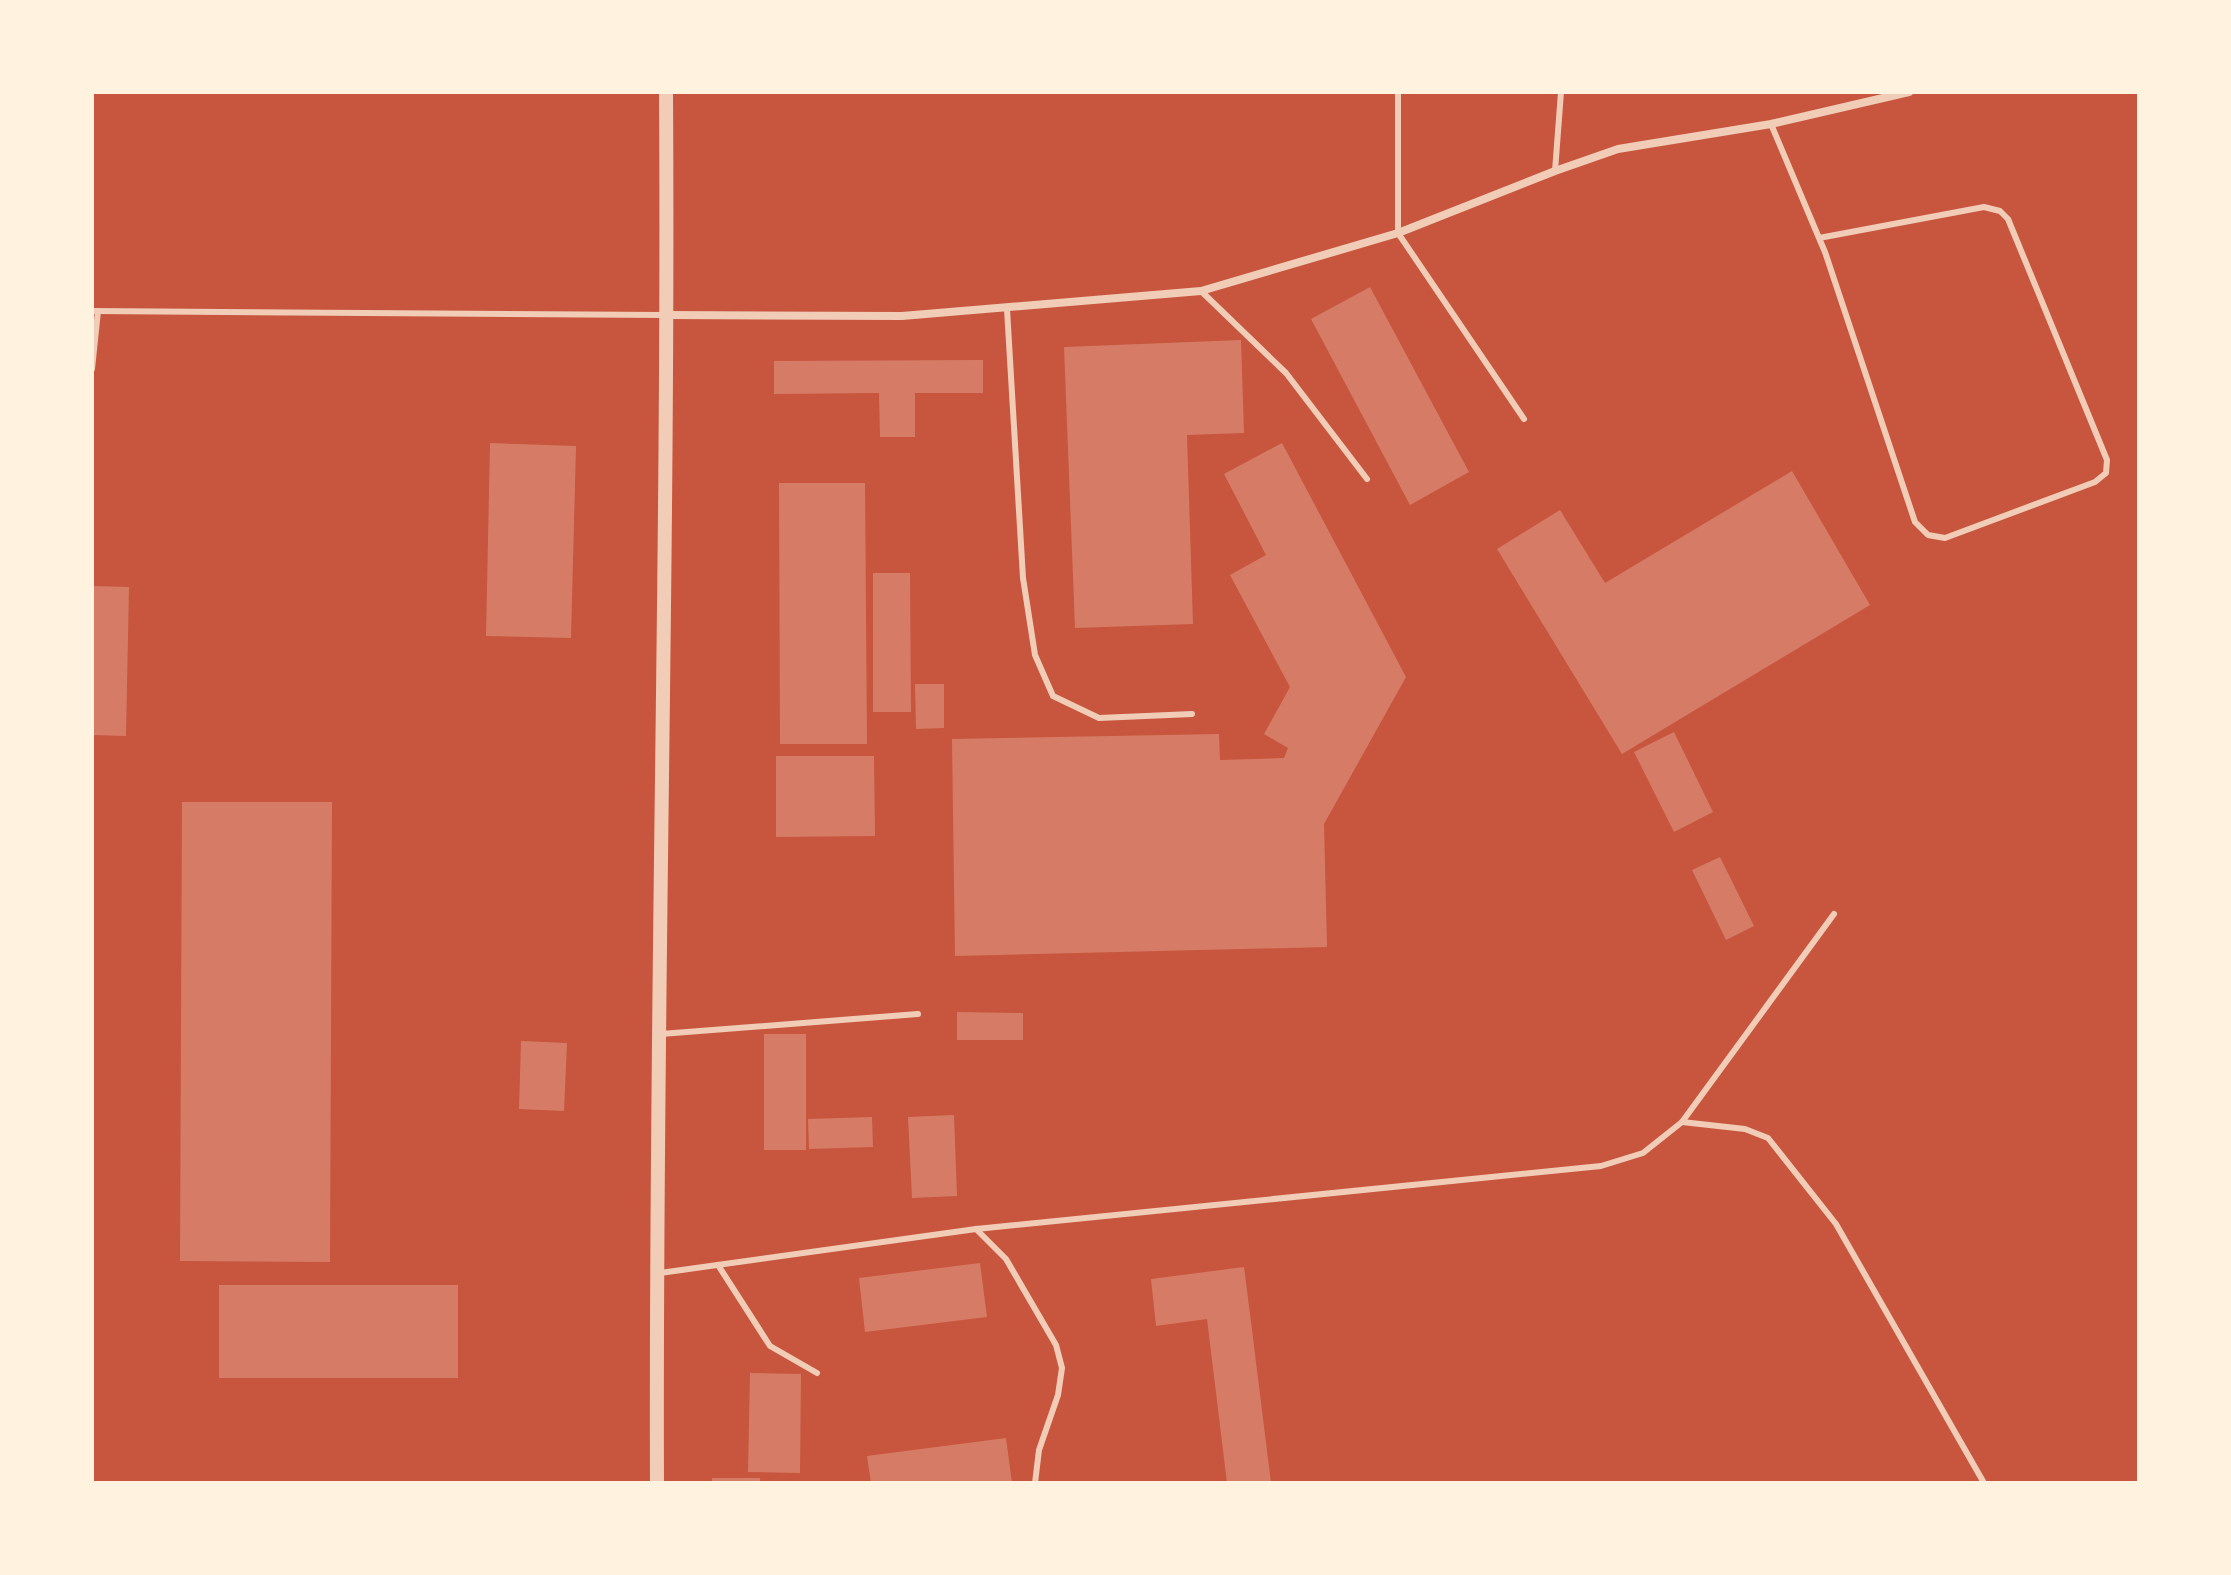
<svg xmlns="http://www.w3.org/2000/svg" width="2231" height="1575" font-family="'PT Sans Narrow',sans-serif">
	<rect width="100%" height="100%" fill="#c8553d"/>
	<g fill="#d67c66">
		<polygon points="1370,287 1469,472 1410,505 1311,319"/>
		<polygon points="1241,340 1244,433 1187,435 1193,624 1075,628 1064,347"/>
		<polygon points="983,360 983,393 915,393 915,437 880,437 879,393 774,394 774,361"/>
		<polygon points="490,443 576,446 571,638 486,636"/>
		<polygon points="1282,443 1406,677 1324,824 1327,947 955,956 952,739 1219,734 1220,760 1284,758 1288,748 1264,734 1290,687 1230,575 1266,555 1224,474"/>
		<polygon points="1792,471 1870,605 1622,754 1497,549 1560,510 1605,583"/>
		<polygon points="779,483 865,483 867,744 780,744"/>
		<polygon points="873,573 910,573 911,712 873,712"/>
		<polygon points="92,586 129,587 126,736 92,735"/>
		<polygon points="915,684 944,684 944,728 916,729"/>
		<polygon points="1674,732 1713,812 1674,832 1634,752"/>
		<polygon points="776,756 874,756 875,836 776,837"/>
		<polygon points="182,802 332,802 330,1262 180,1261"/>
		<polygon points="1720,857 1754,926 1726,940 1692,870"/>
		<polygon points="957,1012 1023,1013 1023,1040 957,1040"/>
		<rect x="764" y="1034" width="42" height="116"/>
		<polygon points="521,1041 567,1043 564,1111 519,1109"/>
		<polygon points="954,1115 957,1196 912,1198 908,1117"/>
		<polygon points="872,1117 873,1147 809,1149 808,1119"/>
		<polygon points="980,1263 987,1317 865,1332 859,1278"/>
		<polygon points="1244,1267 1250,1314 1271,1483 1227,1483 1207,1319 1156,1326 1151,1279"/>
		<rect x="219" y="1285" width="239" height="93"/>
		<polygon points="750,1373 801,1374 800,1473 748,1472"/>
		<polygon points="1006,1438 1012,1483 871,1483 867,1456"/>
		<rect x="712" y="1478" width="48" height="5"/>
	</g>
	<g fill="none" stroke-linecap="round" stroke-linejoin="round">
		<g stroke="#f1ccb7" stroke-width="6">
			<polyline points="1398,92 1398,233 1524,419"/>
			<polyline points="1771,124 1819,238 1825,252 1915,522 1928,535 1945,538 2095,482 2106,473 2107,460 2008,219 2000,211 1984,207 1819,238"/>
			<polyline points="1555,171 1561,92"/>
			<polyline points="1201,291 1286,373 1367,479"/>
			<polyline points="1007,309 1023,578 1035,655 1053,696 1099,718 1192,714"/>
			<polyline points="92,311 664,315"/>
			<polyline points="92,369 98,311"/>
			<polyline points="661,1034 918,1014"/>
			<polyline points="1682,1122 1745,1129 1768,1138 1836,1224 1984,1483"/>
			<polyline points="976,1229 1006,1259 1056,1345 1062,1368 1058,1395 1039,1450 1035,1483"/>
			<polyline points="718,1265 770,1346 817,1373"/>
			<polyline points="660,1273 976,1229 1601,1166 1643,1153 1682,1122 1834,914"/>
		</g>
		<polyline stroke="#f1ccb7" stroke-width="8" points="667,315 902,316 1201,291 1398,233 1555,171 1618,149 1771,124 1909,92"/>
		<path stroke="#f1ccb7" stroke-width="14" d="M 657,1483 C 655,1019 669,556 666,92"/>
	</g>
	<rect width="2231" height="1575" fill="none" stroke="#fff3e0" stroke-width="188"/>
</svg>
